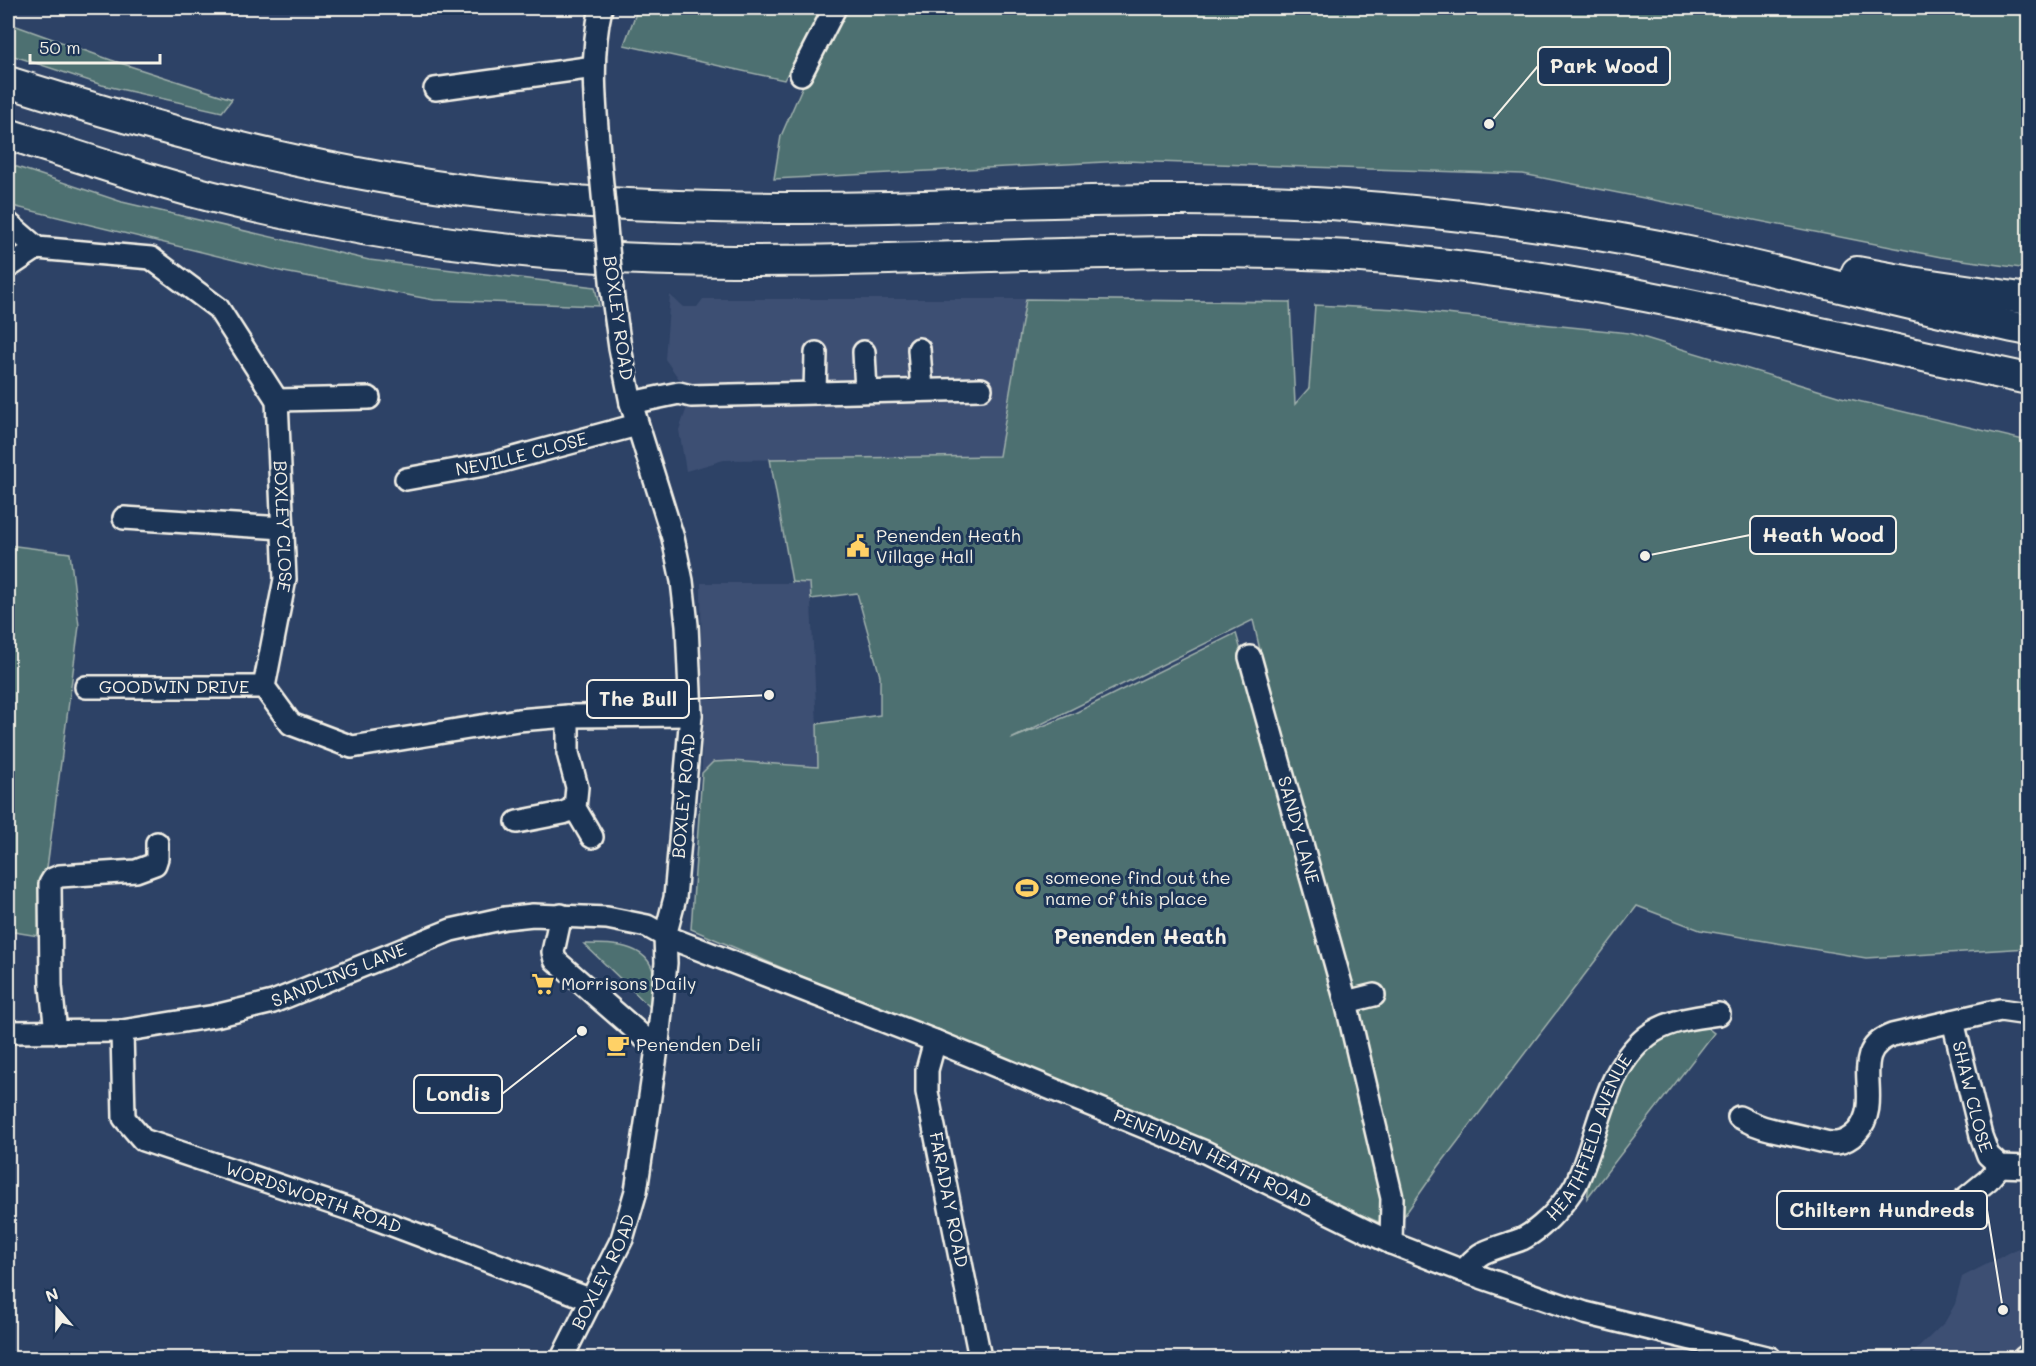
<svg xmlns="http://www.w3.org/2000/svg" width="2036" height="1366" font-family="Mali,sans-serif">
	<rect width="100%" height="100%" fill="#2d4266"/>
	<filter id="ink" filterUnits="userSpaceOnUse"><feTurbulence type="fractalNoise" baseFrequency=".0167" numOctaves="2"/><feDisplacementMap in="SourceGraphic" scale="12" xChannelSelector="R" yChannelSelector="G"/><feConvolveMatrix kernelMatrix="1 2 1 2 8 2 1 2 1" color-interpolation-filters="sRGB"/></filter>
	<g filter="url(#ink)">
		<g fill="#3d4f73">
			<polygon points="670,295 683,307 697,307 703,299 1026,299 1000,457 724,460 686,471 679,430 691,396 665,359"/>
			<polygon points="701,583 810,583 819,767 732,761 713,762 702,773"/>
			<polygon points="2028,1243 2028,1349 2016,1358 1911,1358 1915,1351 1945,1322 1955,1304 1962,1277"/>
		</g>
		<g fill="#4d7071" stroke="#a0b0ac" stroke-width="1.5" fill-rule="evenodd">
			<polygon points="638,8 822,8 784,80 624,45"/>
			<polygon points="843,8 2028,8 2028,269 1941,257 1523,174 1124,161 774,179 781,136 804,83"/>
			<polygon points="8,23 111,60 232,99 222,112 102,85 8,54"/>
			<polygon points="8,164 122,202 369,260 595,287 599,306 434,300 284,272 8,205"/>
			<path d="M 1026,299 L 1290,302 L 1295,404 L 1309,388 L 1315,305 L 1397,309 L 1629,333 L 1841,397 L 2028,441 L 2028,948 L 1866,958 L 1700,930 L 1637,906 L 1439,1166 L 1395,1229 L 691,929 L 702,773 L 713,762 L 732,761 L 818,767 L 817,724 L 880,715 L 880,676 L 857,593 L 811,599 L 810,583 L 792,582 L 770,459 L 999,456 ZM 1253,620 L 1376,1148 L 1316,917 L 1236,633 L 1075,713 L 1011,739 Z"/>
			<polygon points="8,545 70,553 79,626 38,936 8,931"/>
			<path d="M 584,944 C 613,944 653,943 655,982 C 655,991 654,1001 653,1010 Z"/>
			<polygon points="1702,1024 1714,1033 1587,1198 1592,1165 1624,1074 1659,1037"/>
		</g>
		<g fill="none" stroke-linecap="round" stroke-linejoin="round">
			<g stroke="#f4f1e8" stroke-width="26">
				<g id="minor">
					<polyline points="801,74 835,8"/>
					<polyline points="435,89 594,67"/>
					<path d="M 599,152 C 595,104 590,55 601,8"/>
					<path id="s1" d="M 8,223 L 37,248 L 151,258 L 218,308 L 277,400 L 285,579 L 264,687 L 291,724 L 352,747 L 518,720 L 568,716 L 691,715"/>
					<polyline points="8,264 10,266 37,248"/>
					<polyline points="919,349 922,390"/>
					<polyline points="864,352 866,391"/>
					<polyline points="815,392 816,353"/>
					<polyline points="277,400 369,398"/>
					<polyline points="631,403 679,393 691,396 981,389"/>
					<path id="s2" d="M 406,479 L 495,463 L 637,425"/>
					<polyline points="124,518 283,528"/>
					<path id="s3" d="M 1250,657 L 1346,1002 L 1392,1198 L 1391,1243"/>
					<path id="s4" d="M 86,687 L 264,687"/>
					<polyline points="568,716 568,753 577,787 575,808 592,837"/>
					<polyline points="517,822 563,813 575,808"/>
					<polyline points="561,915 553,952 555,960 648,1041 658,1042"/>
					<polyline points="1346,1002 1374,995"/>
					<path id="s5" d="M 1953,1021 L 1981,1136 L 1988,1155 L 2000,1166 L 2028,1167"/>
					<path id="s6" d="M 122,1031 L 124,1118 L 143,1140 L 355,1211 L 592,1300"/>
					<path id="s7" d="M 8,1032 L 122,1031 L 215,1016 L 273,1002 L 451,930 L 505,918 L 533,915 L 607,918 L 647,926 L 665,936 L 935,1041 L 1205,1152 L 1391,1243 L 1463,1271 L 1585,1313 L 1770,1358"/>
					<polyline points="56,1032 51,986 50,884 53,879 60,876 136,871 155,864 157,858 157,843"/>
					<path id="s8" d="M 935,1041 L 927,1070 L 927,1092 L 980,1358"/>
					<path d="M 1739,1117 C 1762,1130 1781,1131 1805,1137 C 1816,1139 1827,1144 1837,1143 C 1845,1142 1852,1137 1857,1132 C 1886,1100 1845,1052 1892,1035 L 2000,1010 L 2028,1014"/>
					<polyline points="1956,1206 1988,1180 2000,1166"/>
					<path id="s9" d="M 1463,1271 C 1469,1265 1475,1257 1483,1253 C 1496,1247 1509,1244 1522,1239 C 1534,1233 1549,1220 1557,1210 C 1564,1202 1571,1193 1576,1184 C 1600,1135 1603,1065 1653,1032 C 1672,1020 1697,1017 1719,1014"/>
					<path id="s10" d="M 562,1358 L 622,1239 L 636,1191 L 658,1042 L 666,963 L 665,936 L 675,898 L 691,715 L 687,625 L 682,581 L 673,538 L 631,403 L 620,348 L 612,291"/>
					<polyline points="2024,1358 2028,1355"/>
				</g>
			</g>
			<g stroke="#f4f1e8" stroke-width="34">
				<g id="highway">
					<path d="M 8,82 C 197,142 391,191 590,202 C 689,208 789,209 889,207 C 1036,203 1184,195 1331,204 C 1458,213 1584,229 1708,256 C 1815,279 1921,309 2028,330"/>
					<path d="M 8,134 C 83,158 158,184 234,202 C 354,231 477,250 600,257 C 843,271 1087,243 1330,255 C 1567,267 1798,330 2028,379"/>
					<polyline points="1857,272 1911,282 2028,299"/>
				</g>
			</g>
			<use href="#minor" stroke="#1d3557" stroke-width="21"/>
			<use href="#highway" stroke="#1d3557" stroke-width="30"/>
			<g stroke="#f4f1e8" stroke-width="26" stroke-linecap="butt">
				<polyline id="minor-bridge" points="599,152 612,291"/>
			</g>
			<use href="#minor-bridge" stroke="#1d3557" stroke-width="21"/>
		</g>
	</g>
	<defs>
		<g id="civic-bare" transform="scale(1.8)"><path d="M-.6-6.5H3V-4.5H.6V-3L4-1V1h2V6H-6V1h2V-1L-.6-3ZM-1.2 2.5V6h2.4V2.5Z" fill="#ffd166" stroke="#1d3557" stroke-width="2.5" paint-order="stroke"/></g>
		<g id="stadium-bare" transform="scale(1.8)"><path d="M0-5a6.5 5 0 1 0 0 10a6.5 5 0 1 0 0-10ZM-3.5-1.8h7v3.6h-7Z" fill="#ffd166" stroke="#1d3557" stroke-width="2.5" paint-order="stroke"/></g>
		<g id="supermarket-bare" transform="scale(1.8)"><path d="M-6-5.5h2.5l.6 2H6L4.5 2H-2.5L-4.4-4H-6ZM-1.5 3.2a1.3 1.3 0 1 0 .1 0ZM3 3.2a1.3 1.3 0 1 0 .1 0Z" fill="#ffd166" stroke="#1d3557" stroke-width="2.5" paint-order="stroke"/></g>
		<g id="cafe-bare" transform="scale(1.8)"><path d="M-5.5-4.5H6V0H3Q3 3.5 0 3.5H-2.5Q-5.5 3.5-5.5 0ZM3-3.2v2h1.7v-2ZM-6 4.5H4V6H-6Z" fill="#ffd166" stroke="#1d3557" stroke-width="2.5" paint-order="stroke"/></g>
	</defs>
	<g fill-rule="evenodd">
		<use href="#civic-bare" x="858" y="546"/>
		<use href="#stadium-bare" x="1027" y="888"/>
		<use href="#supermarket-bare" x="543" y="984"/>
		<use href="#cafe-bare" x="618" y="1045"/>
	</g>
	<g text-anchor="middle" stroke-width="6" stroke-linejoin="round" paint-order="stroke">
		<g font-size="18" fill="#f4f1e8" stroke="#1d3557">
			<text transform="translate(618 318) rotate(82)" y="6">BOXLEY ROAD</text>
			<text dy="6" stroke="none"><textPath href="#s2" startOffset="118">NEVILLE CLOSE</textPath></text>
			<text dy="6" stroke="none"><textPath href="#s1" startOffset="472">BOXLEY CLOSE</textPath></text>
			<text dy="6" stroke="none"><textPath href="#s4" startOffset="88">GOODWIN DRIVE</textPath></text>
			<text dy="6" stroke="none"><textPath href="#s10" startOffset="582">BOXLEY ROAD</textPath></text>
			<text dy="6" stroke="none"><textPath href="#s3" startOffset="180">SANDY LANE</textPath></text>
			<text dy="6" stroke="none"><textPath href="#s7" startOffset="339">SANDLING LANE</textPath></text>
			<text dy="6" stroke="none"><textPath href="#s5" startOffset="78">SHAW CLOSE</textPath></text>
			<text dy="6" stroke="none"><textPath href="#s9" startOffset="194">HEATHFIELD AVENUE</textPath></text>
			<text dy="6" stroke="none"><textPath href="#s7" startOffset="1270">PENENDEN HEATH ROAD</textPath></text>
			<text dy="6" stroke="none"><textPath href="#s6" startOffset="296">WORDSWORTH ROAD</textPath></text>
			<text dy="6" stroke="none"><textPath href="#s8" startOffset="162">FARADAY ROAD</textPath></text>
			<text dy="6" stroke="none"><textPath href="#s10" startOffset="96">BOXLEY ROAD</textPath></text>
		</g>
		<g font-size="18" fill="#f4f1e8" stroke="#1d3557" text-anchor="start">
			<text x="876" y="542">Penenden Heath<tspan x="876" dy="21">Village Hall</tspan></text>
			<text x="1045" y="884">someone find out the<tspan x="1045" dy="21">name of this place</tspan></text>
			<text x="561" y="990">Morrisons Daily</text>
			<text x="636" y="1051">Penenden Deli</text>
		</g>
		<g font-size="21" font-weight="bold" fill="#f4f1e8" stroke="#1d3557">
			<text x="1140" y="944">Penenden Heath</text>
		</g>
	</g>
	<path fill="none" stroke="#f4f1e8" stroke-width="2" d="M1489 124L1538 66M1645 556L1750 535M769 695L689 699M582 1031L502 1094M2003 1310L1987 1210"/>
	<g fill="#f4f1e8" stroke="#1d3557" stroke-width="2">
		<circle cx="1489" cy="124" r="6"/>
		<circle cx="1645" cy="556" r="6"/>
		<circle cx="769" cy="695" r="6"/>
		<circle cx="582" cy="1031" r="6"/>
		<circle cx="2003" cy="1310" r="6"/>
	</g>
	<g fill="#1d3557" stroke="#f4f1e8" stroke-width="2">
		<rect x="1538" y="47" width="132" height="38" rx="6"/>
		<rect x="1750" y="516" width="146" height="38" rx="6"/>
		<rect x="587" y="680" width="102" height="38" rx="6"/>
		<rect x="414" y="1075" width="88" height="38" rx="6"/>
		<rect x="1777" y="1191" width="210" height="38" rx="6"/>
	</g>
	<g font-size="20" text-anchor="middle" font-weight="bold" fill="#f4f1e8">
		<text x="1604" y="73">Park Wood</text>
		<text x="1823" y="542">Heath Wood</text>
		<text x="638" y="706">The Bull</text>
		<text x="458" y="1101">Londis</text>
		<text x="1882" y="1217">Chiltern Hundreds</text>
	</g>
	<rect width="2036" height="1366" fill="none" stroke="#1d3557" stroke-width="30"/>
	<rect x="15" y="15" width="2006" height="1336" fill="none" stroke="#f4f1e8" stroke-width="2" filter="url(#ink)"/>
	<g transform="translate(57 1309) rotate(340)" stroke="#1d3557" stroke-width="4.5" paint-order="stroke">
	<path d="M0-4.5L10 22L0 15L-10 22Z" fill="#f4f1e8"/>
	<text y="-9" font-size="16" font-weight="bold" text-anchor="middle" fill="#f4f1e8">N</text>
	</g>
	<path d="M30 54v9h130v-9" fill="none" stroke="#f4f1e8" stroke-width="3"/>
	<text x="39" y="54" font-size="18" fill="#f4f1e8" stroke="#1d3557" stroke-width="4.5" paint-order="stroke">50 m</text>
</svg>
